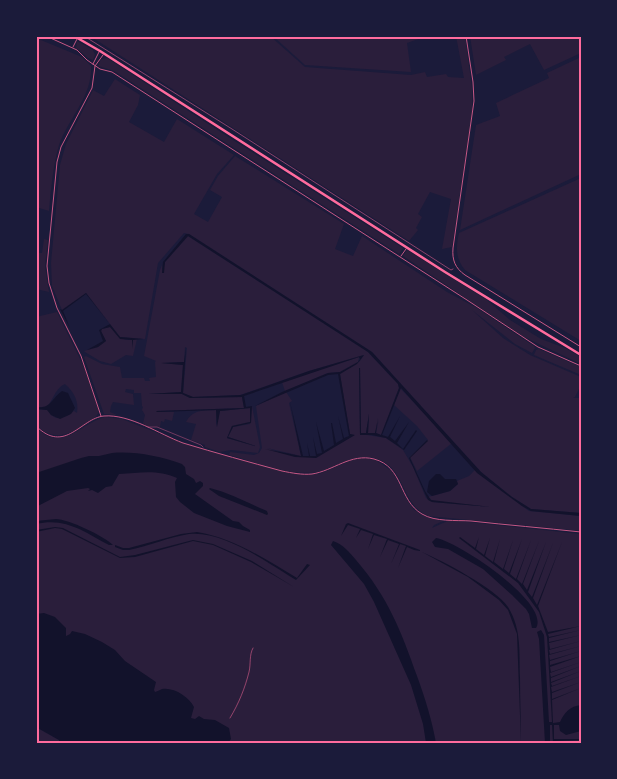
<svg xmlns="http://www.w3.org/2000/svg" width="617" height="779" font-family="'Open Sans',sans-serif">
	<rect width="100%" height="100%" fill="#1b1b3a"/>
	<g fill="#2a1e3b">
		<polygon points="90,36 270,36 305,67 411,75 425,72 427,77 446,74 448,77 464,78 456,36 465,36 472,88 472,112 452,247 442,249 451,199 430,192 418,214 422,217 416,228 418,230 409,241"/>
		<polygon points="273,36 427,36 407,43 411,72 305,65"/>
		<polygon points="470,36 581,36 581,53 544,70 530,44 504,57 506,60 476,75"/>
		<path d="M 36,38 L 82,57 L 91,66 C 93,95 68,119 59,145 C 53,166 51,189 49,211 L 36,207 Z"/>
		<polygon points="77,41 93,50 95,55 93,60 88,58 76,48"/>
		<polygon points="581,57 581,174 460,230 476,125 500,116 496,103 549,78 547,73"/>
		<polygon points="107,58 233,140 403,248 399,254 114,71 98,66 101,59"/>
		<polygon points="115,79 140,95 138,105 129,122 164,142 177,119 234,155 217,174 194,214 208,222 222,197 210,190 218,176 235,156 344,224 335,249 353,256 362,236 447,292 477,308 534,346 535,348 532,353 515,344 472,310 503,338 530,355 581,377 581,385 575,397 573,398 581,398 581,513 531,509 512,497 481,472 372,352 189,234 184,233 158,263 145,339 120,337 86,293 62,310 52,286 51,263 60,165 66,144 93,90 104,96"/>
		<path d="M 581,178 L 581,341 L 465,270 C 455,258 456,247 459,233 Z"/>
		<path d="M 188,236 L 368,352 L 398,384 L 399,388 L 381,435 L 376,433 L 379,419 L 375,433 L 368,433 L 369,414 L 366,433 L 361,433 L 360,368 L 359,368 L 360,434 L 386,438 L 403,450 L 413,467 L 426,498 L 432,502 L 491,507 L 433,501 L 428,497 L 450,491 L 458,484 L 457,481 L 469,476 L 475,470 L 487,480 L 529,511 L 581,516 L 581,531 L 428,516 C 401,503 406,473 382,461 C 357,450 345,465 323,471 C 292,478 259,463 229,455 L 230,452 L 254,455 L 259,453 L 262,448 L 256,406 L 286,392 L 292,401 L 289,403 L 301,456 L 267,448 L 281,453 L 316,458 L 351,437 L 354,435 L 350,434 L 340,374 L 360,361 L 364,355 L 309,371 L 240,395 L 193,397 L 183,393 L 187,348 L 185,347 L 184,362 L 162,363 L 183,365 L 181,392 L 149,394 L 182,394 L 190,398 L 242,397 L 244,408 L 157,411 L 157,412 L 174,412 L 172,421 L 165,419 L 164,422 L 161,421 L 160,427 L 146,426 L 143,423 L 145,415 L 142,410 L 143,407 L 142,406 L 141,393 L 134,393 L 134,390 L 126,389 L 125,392 L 133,394 L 134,405 L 113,402 L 111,406 L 110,412 L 117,415 L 104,414 L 84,357 L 86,356 L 102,364 L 120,367 L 122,378 L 144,378 L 145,381 L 150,381 L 149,378 L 156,377 L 155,362 L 156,361 L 144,356 L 160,270 L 162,265 L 162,272 L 165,262 Z"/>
		<polygon points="44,239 48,240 45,266 49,292 36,289 36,253 42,253"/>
		<polygon points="407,250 487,300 510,320 541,339 565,348 581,357 581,364 522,336 403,256"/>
		<path d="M 57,312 L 85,369 L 99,411 C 97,417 93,419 88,423 C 70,435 53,442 36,425 L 36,409 L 48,410 L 51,415 L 56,418 L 67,416 L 74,411 L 77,413 C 79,401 74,392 65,384 C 54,388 52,406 44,408 C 44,408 37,407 36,407 L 36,317 Z"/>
		<path d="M 110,327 C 119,335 117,340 132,340 L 133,345 L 133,340 L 137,339 L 133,356 L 126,355 L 111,364 L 100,361 L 85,352 L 84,351 L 98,347 L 106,341 L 101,331 L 102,329 Z"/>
		<polygon points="539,349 581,367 581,375 534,355 536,350"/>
		<polygon points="359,357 358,362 340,372 328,373 285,391 282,382"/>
		<polygon points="400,388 452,443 417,471 410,457 428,440 417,426 394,405"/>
		<path d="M 252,406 L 260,447 L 258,453 L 231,450 L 220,452 L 205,447 L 205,445 L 191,440 L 196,424 L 186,422 C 193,409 203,411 216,410 L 216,427 L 220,411 L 250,408 L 250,422 L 232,426 L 227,438 L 258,447 L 228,437 L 233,427 L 250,424 Z"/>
		<path d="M 105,417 L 122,419 L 188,445 L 284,471 L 304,474 L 319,474 L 352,460 L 363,458 L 376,460 L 393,472 L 406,498 L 414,510 L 426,517 L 443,521 L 434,525 L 432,528 L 450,520 L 581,534 L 581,743 L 220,743 L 36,621 L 36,427 C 61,454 81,423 105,417 Z"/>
		<polygon points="36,727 59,740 61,743 36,743"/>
	</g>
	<g fill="#12122b">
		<polygon points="186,234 189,234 372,352 481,472 512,497 531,509 581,513 581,516 531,511 522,506 477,473 401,388 382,435 388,437 400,416 390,437 395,441 409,422 397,443 403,449 416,430 417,431 404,450 386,438 372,435 360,435 359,368 360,368 361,433 366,433 369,414 368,433 375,433 378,418 376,433 381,435 399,388 398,384 368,352 188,236 165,262 164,273 162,273 163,262"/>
		<polygon points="86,293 120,337 143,339 133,340 132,349 132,340 120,339 110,327 102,329 101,331 106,341 98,347 87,350 103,341 99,330 110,324 86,294 63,311 70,328 60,309 62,310"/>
		<polygon points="186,347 183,393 193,397 241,395 309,371 364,355 357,364 340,374 350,434 355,435 316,458 295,457 265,449 301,456 290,402 303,456 309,456 307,443 310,456 316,456 313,437 317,454 322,453 316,422 324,451 334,445 331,423 332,423 336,443 343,439 338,416 344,438 349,436 338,374 328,375 255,406 282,392 328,373 340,372 358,362 360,359 359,357 244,396 246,407 252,406 251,423 233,427 228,437 259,447 227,438 232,426 250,422 250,408 220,411 217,427 216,410 156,412 157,411 244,408 242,397 190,398 182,394 149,394 181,392 183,365 161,363 184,362"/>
		<path d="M 62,391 L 68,393 L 75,408 L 71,414 L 60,419 L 51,415 L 47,410 L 36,409 L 36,407 C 51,409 51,399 62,391 Z"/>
		<polygon points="427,440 428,441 410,458 425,491 431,500 491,507 432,502 428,500 409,458"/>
		<path d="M 112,453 C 134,451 160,456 182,464 L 185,467 L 186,474 L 194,479 L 196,483 L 200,481 L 203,483 L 203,486 L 195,494 L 233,521 L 239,522 L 243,526 L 250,530 L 250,532 L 227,526 L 194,513 L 180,502 L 176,497 L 175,482 L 177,478 C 157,469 140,473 119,474 L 112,486 L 106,487 L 98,493 L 92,490 L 88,491 L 90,489 L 88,488 L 67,491 L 36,507 L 36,473 L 81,458 L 89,456 L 99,456 Z"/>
		<polygon points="436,474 440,474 445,479 456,479 458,484 450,491 432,496 427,492 429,481"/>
		<path d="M 210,488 C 230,493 248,503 267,511 L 268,514 L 267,515 L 219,496 L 209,489 Z"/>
		<path d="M 56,519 C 68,519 104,536 113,545 L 109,545 C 84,532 66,517 36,524 L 36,521 Z"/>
		<polygon points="348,523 420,550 420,551 414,550 405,570 414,550 407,547 398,568 406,546 400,544 391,564 399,544 388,540 380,557 387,539 374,535 368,549 373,534 361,530 356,538 360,529 348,525 341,536 346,524"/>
		<polygon points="55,527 63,528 120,557 135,555 193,540 213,544 252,561 294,587 251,562 213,545 193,541 135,557 120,558 62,529 55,528 36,532 36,530"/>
		<path d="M 197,532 C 234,538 265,559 297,578 L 307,564 L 310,565 L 296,580 C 268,563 223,530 189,534 C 169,537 149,546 129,550 L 123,550 L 115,547 L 115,545 L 123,548 L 129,548 L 181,534 Z"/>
		<path d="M 460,537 L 475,548 L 479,537 L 476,549 L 484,555 L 490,538 L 485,556 L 493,562 L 500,539 L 494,562 L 503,569 L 513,540 L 504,569 L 509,573 L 522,539 L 510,574 L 516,579 L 531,540 L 517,579 L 522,584 L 539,541 L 523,584 L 527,590 L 546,542 L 528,592 L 532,597 L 553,543 L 533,598 L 537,605 L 562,542 L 538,606 L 548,632 L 581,626 L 548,634 L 549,637 L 581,630 L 549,638 L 549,642 L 581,635 L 549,643 L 550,649 L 581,641 L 549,650 L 550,654 L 581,646 L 549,655 L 550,660 L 581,651 L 550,661 L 550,665 L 581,656 L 550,667 L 551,672 L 581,662 L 550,673 L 551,677 L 581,666 L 551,678 L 551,682 L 581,671 L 551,683 L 552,686 L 581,676 L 551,687 L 552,692 L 581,682 L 552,693 L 552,699 L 581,688 L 552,700 L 553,723 L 560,722 C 564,713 570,706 581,705 L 581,731 L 566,735 L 560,731 L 559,725 L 554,725 L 554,739 L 581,739 L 581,740 L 555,741 L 553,743 L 552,725 L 550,725 L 550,743 L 545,743 L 539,639 L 537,632 L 541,630 L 544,635 L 549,722 L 552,722 L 547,637 L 539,612 L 518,583 L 459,538 Z"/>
		<path d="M 436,538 C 457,541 551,603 536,628 L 532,628 L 529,614 L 526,609 L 512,595 L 483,569 L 448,549 L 435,547 L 432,542 Z"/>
		<path d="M 333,541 C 343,544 350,553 356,560 C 388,597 401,631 417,676 C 425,698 432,720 436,743 L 426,743 L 423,724 L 411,685 L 374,602 L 364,584 L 331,545 Z"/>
		<path d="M 422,552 C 443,561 496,589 508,607 C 522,629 519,654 520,678 C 520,699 521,721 521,743 L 517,634 L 508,610 L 499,600 L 468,577 Z"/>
		<path d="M 44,613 L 55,617 L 66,628 L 66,636 L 70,634 L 72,631 L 85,634 L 102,642 L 115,650 L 125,661 L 156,682 L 154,690 L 155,692 C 158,691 160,690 162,689 C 174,687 189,697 194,707 L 191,718 L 195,719 L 199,716 L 204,719 L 215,720 L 229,728 L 231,739 L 228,743 L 59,743 L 59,740 L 36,727 L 36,614 Z"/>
	</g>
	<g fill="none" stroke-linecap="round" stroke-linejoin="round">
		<g stroke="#ff6b9d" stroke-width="0.5">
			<polyline points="84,36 232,129 451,270 453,269"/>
			<path d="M 230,718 C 239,703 245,688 249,672 C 251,664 249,655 253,648"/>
		</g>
		<polyline stroke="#c65784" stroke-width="0.5" points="148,427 157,427 201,445 203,447"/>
		<g stroke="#c65784" stroke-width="1">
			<polyline points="46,36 77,50 87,60 100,69 112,72 467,300 538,347 581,366"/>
			<path d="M 466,36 L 473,82 L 474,101 L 453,248 C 452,260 455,268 465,275 L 581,347"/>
			<polyline points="73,47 77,39"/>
			<polyline points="93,64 99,52"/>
			<polyline points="401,256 406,249"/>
			<polyline points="101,416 81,356 57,308 49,283 47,266 57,162 61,147 92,88 95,66 103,55"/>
			<path d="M 36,426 C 65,455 81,418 104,416 C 130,414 159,434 183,443 C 216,453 249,462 282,471 C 292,473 302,475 312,474 C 333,471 351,453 374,459 C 404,467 398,500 422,514 C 435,522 456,520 471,521 C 507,525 544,528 581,532"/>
		</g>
		<polyline stroke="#ff6b9d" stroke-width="2.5" points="74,36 100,51 445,272 581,355"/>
	</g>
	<rect width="617" height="779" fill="none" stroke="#1b1b3a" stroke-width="75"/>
	<rect x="38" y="38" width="542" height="704" fill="none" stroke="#ff6b9d" stroke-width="2"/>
</svg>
